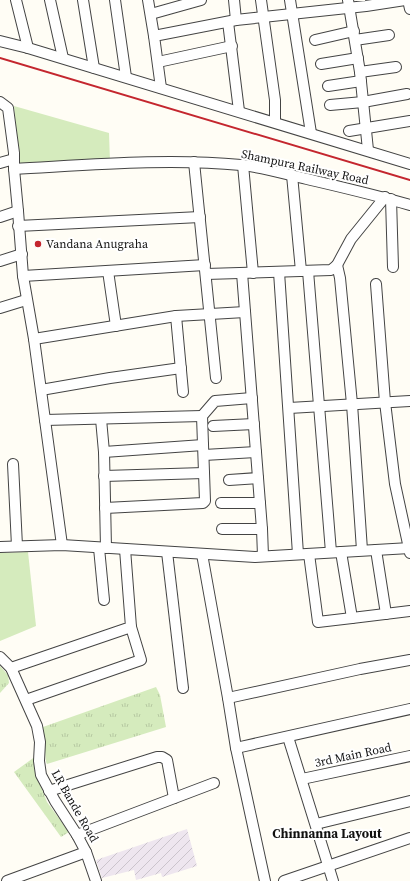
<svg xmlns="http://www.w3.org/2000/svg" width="410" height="881" font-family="'Source Serif 4',serif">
	<defs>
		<pattern id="industrial-furrows" width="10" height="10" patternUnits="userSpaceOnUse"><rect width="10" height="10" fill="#eee6ef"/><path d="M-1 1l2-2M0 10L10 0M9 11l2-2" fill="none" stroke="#cbc4cc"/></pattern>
		<pattern id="grass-tufts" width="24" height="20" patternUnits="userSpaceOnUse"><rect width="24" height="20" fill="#d5ebbd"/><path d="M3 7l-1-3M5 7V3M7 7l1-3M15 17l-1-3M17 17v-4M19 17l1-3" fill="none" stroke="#b6c8a1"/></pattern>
	</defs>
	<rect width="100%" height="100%" fill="#fffdf5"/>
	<polygon fill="url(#industrial-furrows)" points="187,829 197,866 162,877 161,873 136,880 134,870 102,878 96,860"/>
	<g fill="url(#grass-tufts)">
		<polygon points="0,666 8,675 9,683 0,693"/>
		<polygon points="156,687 160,695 166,727 47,764 46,762 43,727"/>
		<polygon points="36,756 34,769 47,802 69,832 61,837 14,772"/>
	</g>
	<g fill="#d5ebbd">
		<polygon points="14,106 109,133 110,162 19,164"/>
		<polygon points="28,552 36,626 0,641 0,553"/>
	</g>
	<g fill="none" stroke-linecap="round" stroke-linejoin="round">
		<g stroke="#444" stroke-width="12">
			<g id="minor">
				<polyline points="16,0 28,48"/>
				<polyline points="50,0 63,58"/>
				<polyline points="83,0 94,68"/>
				<polyline points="115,0 126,77"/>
				<polyline points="148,0 154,36"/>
				<polyline points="234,0 236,20"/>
				<polyline points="261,0 275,100 275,122"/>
				<polyline points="290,0 311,133"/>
				<polyline points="348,0 360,72 368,150"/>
				<polyline points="408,0 410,9"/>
				<polyline points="151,14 201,0"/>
				<polyline points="228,22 239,111"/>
				<polyline points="315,40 354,31"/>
				<polyline points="355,40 389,35"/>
				<polyline points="0,41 28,48 410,164"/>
				<polyline points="158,62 232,46"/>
				<polyline points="321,64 358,58"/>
				<polyline points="360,72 396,67"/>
				<polyline points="328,86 361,81"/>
				<polyline points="161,88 154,36 236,20 366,6 405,0"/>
				<polyline points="0,102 8,108 14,153 14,169 18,211 23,276 34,339 62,545"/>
				<polyline points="330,105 363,102 407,94"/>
				<polyline points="349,131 410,121"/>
				<polyline points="194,162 216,378"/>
				<polyline points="0,163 14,159"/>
				<polyline points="243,165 253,273"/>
				<path d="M 14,169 C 89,165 166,158 241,165 C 263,167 285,174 307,179 C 341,187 376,195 410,205"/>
				<polyline points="292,175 301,271"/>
				<polyline points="391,199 393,267"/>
				<polyline points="0,217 18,211"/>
				<polyline points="18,226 200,217"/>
				<polyline points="0,261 22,254"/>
				<polyline points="337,265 340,278 352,404 362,550"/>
				<polyline points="108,271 116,326"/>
				<polyline points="308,271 331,552"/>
				<polyline points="279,272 298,554"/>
				<polyline points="242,273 262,529 263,556"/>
				<polyline points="206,274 331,270 337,265 351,239 385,197"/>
				<polyline points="23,276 205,265"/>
				<polyline points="376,284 385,402 395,484 410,553"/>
				<polyline points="0,308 26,300"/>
				<polyline points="176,316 183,392"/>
				<polyline points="34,339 176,316 245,312"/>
				<polyline points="41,390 110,378 181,368"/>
				<polyline points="289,408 410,401"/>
				<polyline points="101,419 104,452 106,548"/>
				<polyline points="45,420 202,416"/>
				<polyline points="213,426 254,424"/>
				<polyline points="104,452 203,445"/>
				<polyline points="204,455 256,452"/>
				<polyline points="13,464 17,546"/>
				<polyline points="104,476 204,473"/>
				<polyline points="229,480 258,478"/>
				<polyline points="221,503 260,503"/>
				<polyline points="105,508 203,503 205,501 202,416 215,401 252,398"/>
				<polyline points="222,529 262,529"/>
				<polyline points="0,547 62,545 255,557 410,548"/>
				<polyline points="99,548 104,600"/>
				<polyline points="376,550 386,614"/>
				<polyline points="167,552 183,688"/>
				<polyline points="341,552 352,618 410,611"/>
				<polyline points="202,554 228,698 236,748 265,881"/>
				<polyline points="309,554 318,622 352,618"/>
				<polyline points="0,657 11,668 37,726 40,742 39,761 41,775 55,801 77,835 86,852 96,881"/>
				<polyline points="11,668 131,627 125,549"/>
				<polyline points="228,698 360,669 410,660"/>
				<polyline points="26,700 141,660 131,627"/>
				<polyline points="288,737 333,881"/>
				<polyline points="236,748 410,709"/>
				<polyline points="302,779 410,756"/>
				<polyline points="49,791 157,757 162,757 167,760 174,798"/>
				<polyline points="316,824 410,801"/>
				<polyline points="77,835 214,783"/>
				<polyline points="7,881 86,852"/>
				<polyline points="284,881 410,838"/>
			</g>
		</g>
		<use href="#minor" stroke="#fff" stroke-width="10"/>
		<polyline stroke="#c4262e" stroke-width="2" points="0,58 410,180"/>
	</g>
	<circle fill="#c4262e" stroke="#fff" stroke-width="1.5" cx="38" cy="244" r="4"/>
	<g text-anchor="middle" stroke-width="4" stroke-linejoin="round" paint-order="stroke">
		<g font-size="12" fill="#111" stroke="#fff">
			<text transform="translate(305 167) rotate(12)" y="4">Shampura Railway Road</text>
			<text transform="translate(353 755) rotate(-12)" y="4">3rd Main Road</text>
			<text transform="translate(75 806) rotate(60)" y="4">LR Bande Road</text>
		</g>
		<g font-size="12" fill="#111" stroke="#fff" text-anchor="start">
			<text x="46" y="248">Vandana Anugraha</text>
		</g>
		<g font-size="13" font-weight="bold" fill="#111" stroke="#fff">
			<text x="327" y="838">Chinnanna Layout</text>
		</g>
	</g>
</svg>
